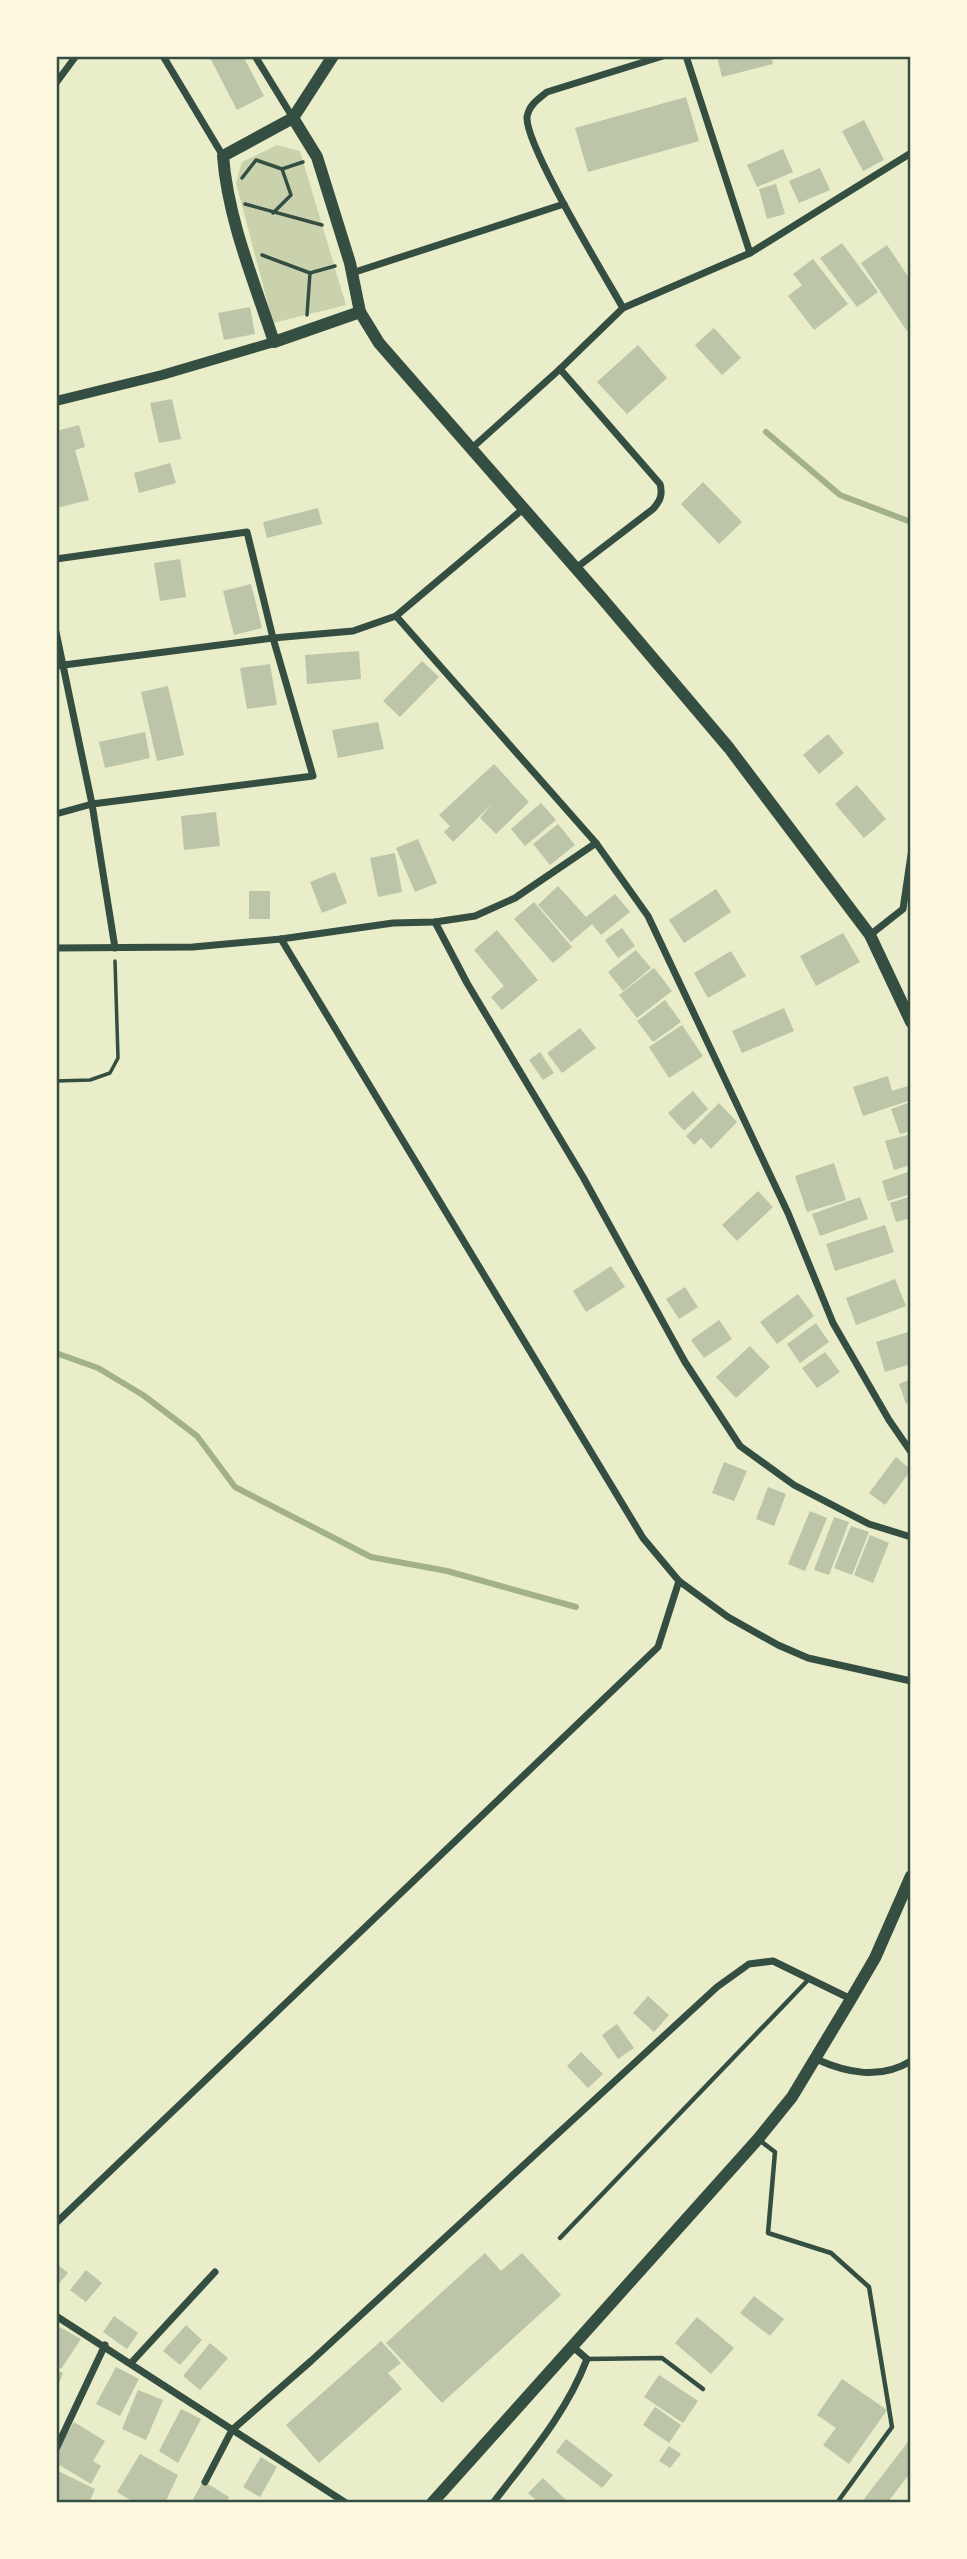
<svg xmlns="http://www.w3.org/2000/svg" width="967" height="2559" font-family="Jost,sans-serif">
	<rect width="100%" height="100%" fill="#e9edc9"/>
	<polygon fill="#cad2ad" points="277,145 300,151 346,305 273,323 236,183 242,162"/>
	<g fill="none" stroke-linecap="round" stroke-linejoin="round">
		<g stroke="#a3b18a" stroke-width="6">
			<polyline points="766,432 840,495 911,522"/>
			<polyline points="56,1353 98,1368 143,1395 197,1436 235,1487 371,1557 447,1571 576,1607"/>
		</g>
	</g>
	<g fill="#bcc5a7">
		<polygon points="209,56 243,56 264,96 237,110"/>
		<polygon points="717,56 771,56 773,64 722,77"/>
		<polygon points="686,97 699,141 588,172 575,128"/>
		<polygon points="864,120 884,160 863,171 842,131"/>
		<polygon points="783,149 793,172 757,187 747,165"/>
		<polygon points="820,168 830,190 799,203 789,181"/>
		<polygon points="776,184 785,214 767,219 759,189"/>
		<polygon points="842,243 878,292 857,307 820,258"/>
		<polygon points="887,245 911,281 911,328 907,331 861,263"/>
		<polygon points="813,259 848,304 814,330 788,296 802,285 793,274"/>
		<polygon points="250,307 255,334 224,340 218,313"/>
		<polygon points="714,328 741,358 722,375 695,345"/>
		<polygon points="638,345 667,378 627,414 597,382"/>
		<polygon points="172,399 181,439 159,443 150,403"/>
		<polygon points="79,425 85,447 75,450 89,500 56,508 56,431"/>
		<polygon points="170,463 176,483 139,493 134,473"/>
		<polygon points="703,482 742,522 719,544 681,504"/>
		<polygon points="318,508 322,524 267,538 263,522"/>
		<polygon points="180,559 186,597 160,601 154,563"/>
		<polygon points="251,584 262,628 234,635 223,591"/>
		<polygon points="359,651 361,679 307,684 305,655"/>
		<polygon points="422,661 439,677 400,717 383,701"/>
		<polygon points="270,664 277,705 247,709 240,668"/>
		<polygon points="168,686 184,755 157,761 141,692"/>
		<polygon points="378,722 384,749 338,758 332,730"/>
		<polygon points="145,732 150,758 105,768 99,742"/>
		<polygon points="828,734 844,753 819,774 803,755"/>
		<polygon points="494,764 529,802 496,834 480,818 492,804 453,842 444,832 450,826 439,815"/>
		<polygon points="857,785 886,819 864,838 835,804"/>
		<polygon points="541,803 556,820 525,846 511,829"/>
		<polygon points="216,812 220,846 184,850 181,816"/>
		<polygon points="558,824 575,845 550,865 533,844"/>
		<polygon points="418,839 437,883 415,892 396,848"/>
		<polygon points="395,853 402,892 378,897 370,858"/>
		<polygon points="335,872 347,903 322,913 310,882"/>
		<polygon points="558,886 586,917 615,894 630,912 601,935 592,924 571,942 538,905"/>
		<polygon points="716,889 731,912 684,943 669,920"/>
		<rect x="249" y="891" width="21" height="28"/>
		<polygon points="534,902 572,947 553,963 514,919"/>
		<polygon points="622,928 635,946 618,958 605,940"/>
		<polygon points="497,930 538,980 502,1010 491,997 504,986 474,950"/>
		<polygon points="843,933 860,962 816,986 800,956"/>
		<polygon points="636,950 651,968 623,991 608,972"/>
		<polygon points="731,951 746,976 708,998 694,973"/>
		<polygon points="654,968 672,991 637,1018 619,995"/>
		<polygon points="665,1000 681,1022 653,1042 637,1021"/>
		<polygon points="784,1008 794,1031 742,1053 732,1031"/>
		<polygon points="682,1025 703,1056 669,1078 649,1047"/>
		<polygon points="580,1028 596,1048 562,1073 547,1053"/>
		<polygon points="540,1052 554,1073 543,1080 529,1060"/>
		<polygon points="888,1076 892,1091 911,1085 911,1100 863,1116 853,1087"/>
		<polygon points="693,1091 708,1109 684,1131 668,1113"/>
		<polygon points="911,1102 911,1131 900,1134 891,1109"/>
		<polygon points="719,1103 737,1122 711,1149 701,1138 694,1145 686,1136"/>
		<polygon points="911,1134 911,1165 894,1170 885,1141"/>
		<polygon points="834,1163 846,1200 807,1212 795,1176"/>
		<polygon points="911,1171 911,1194 888,1201 882,1181"/>
		<polygon points="758,1191 773,1207 737,1241 722,1225"/>
		<polygon points="911,1196 911,1218 896,1222 890,1203"/>
		<polygon points="860,1197 868,1219 820,1236 812,1214"/>
		<polygon points="885,1225 894,1252 835,1271 826,1244"/>
		<polygon points="611,1266 625,1287 586,1312 573,1291"/>
		<polygon points="895,1279 906,1306 856,1325 846,1298"/>
		<polygon points="685,1287 698,1307 679,1319 666,1299"/>
		<polygon points="798,1294 814,1316 777,1344 760,1322"/>
		<polygon points="719,1320 732,1339 704,1358 691,1340"/>
		<polygon points="816,1323 829,1342 800,1363 787,1344"/>
		<polygon points="911,1331 911,1364 885,1372 876,1342"/>
		<polygon points="750,1346 770,1367 736,1398 716,1377"/>
		<polygon points="825,1352 840,1372 817,1388 802,1368"/>
		<polygon points="911,1379 911,1402 906,1404 899,1384"/>
		<polygon points="896,1457 911,1470 885,1505 869,1493"/>
		<polygon points="724,1462 747,1471 734,1501 712,1493"/>
		<polygon points="768,1487 786,1494 774,1526 756,1519"/>
		<polygon points="810,1511 827,1518 805,1571 788,1564"/>
		<polygon points="834,1517 849,1522 829,1575 814,1570"/>
		<polygon points="851,1526 869,1532 852,1575 834,1568"/>
		<polygon points="870,1535 889,1543 873,1583 854,1575"/>
		<polygon points="648,1996 669,2015 654,2032 633,2013"/>
		<polygon points="617,2024 634,2048 618,2059 602,2035"/>
		<polygon points="581,2052 603,2074 588,2088 567,2066"/>
		<polygon points="485,2253 501,2271 522,2253 561,2295 442,2403 386,2343"/>
		<polygon points="56,2263 68,2273 56,2287"/>
		<polygon points="86,2270 102,2283 86,2302 70,2290"/>
		<polygon points="754,2296 784,2319 770,2336 740,2313"/>
		<polygon points="114,2316 138,2333 127,2349 103,2332"/>
		<polygon points="697,2317 734,2348 711,2374 675,2343"/>
		<polygon points="186,2325 202,2340 180,2365 163,2351"/>
		<polygon points="60,2327 81,2339 61,2369 56,2366 56,2334"/>
		<polygon points="381,2341 401,2363 388,2373 402,2389 319,2463 286,2425"/>
		<polygon points="210,2343 228,2358 200,2390 183,2376"/>
		<polygon points="116,2367 139,2379 120,2416 96,2404"/>
		<polygon points="56,2370 63,2373 56,2391"/>
		<polygon points="659,2375 698,2401 683,2423 644,2397"/>
		<polygon points="842,2379 887,2410 849,2464 823,2445 836,2428 817,2415"/>
		<polygon points="138,2390 163,2400 146,2440 122,2429"/>
		<polygon points="655,2407 681,2425 669,2443 643,2425"/>
		<polygon points="181,2409 201,2419 178,2463 159,2451"/>
		<polygon points="74,2422 105,2441 93,2461 101,2466 91,2484 56,2463 56,2452"/>
		<polygon points="911,2438 911,2472 887,2503 861,2503"/>
		<polygon points="566,2439 613,2475 602,2488 556,2452"/>
		<polygon points="669,2446 681,2454 670,2468 659,2461"/>
		<polygon points="140,2454 178,2475 165,2503 135,2503 117,2492"/>
		<polygon points="261,2457 277,2467 260,2497 243,2487"/>
		<polygon points="56,2470 95,2489 89,2503 77,2500 75,2503 56,2503"/>
		<polygon points="543,2478 569,2503 539,2503 528,2493"/>
		<polygon points="203,2481 229,2497 226,2503 191,2503"/>
	</g>
	<g fill="none" stroke-linecap="round" stroke-linejoin="round">
		<g stroke="#344e41" stroke-width="3.5">
			<polyline points="282,169 303,162"/>
			<polyline points="242,178 256,160 282,169 291,195 273,213"/>
			<polyline points="245,204 322,225"/>
			<polyline points="262,255 310,273 307,315"/>
			<polyline points="310,273 335,266"/>
			<polyline points="56,1081 90,1080 110,1073 118,1058 115,961"/>
		</g>
		<g stroke="#344e41" stroke-width="4.5">
			<polyline points="758,2139 775,2152 768,2233 831,2253 869,2287 892,2427 839,2500"/>
			<polyline points="560,2238 809,1979"/>
			<polyline points="587,2359 662,2358 703,2389"/>
		</g>
		<g stroke="#344e41" stroke-width="7">
			<polyline points="163,56 223,156"/>
			<polyline points="255,56 293,118"/>
			<polyline points="686,56 750,253"/>
			<polyline points="56,83 76,56"/>
			<polyline points="352,273 564,204"/>
			<path d="M 623,308 C 605,276 525,145 527,117 C 529,105 538,99 547,92 L 663,56"/>
			<path d="M 560,369 L 660,484 C 663,495 660,501 653,509 L 576,568"/>
			<polyline points="472,448 560,369 623,308 750,253 911,153"/>
			<polyline points="56,559 247,532 273,638 313,776 92,804 56,814"/>
			<polyline points="396,616 596,843 648,916 788,1213 833,1323 889,1420 911,1452"/>
			<polyline points="56,632 92,804 115,948"/>
			<polyline points="56,666 273,638 353,631 396,616 523,509"/>
			<polyline points="435,922 467,983 583,1177 685,1362 740,1446 794,1485 869,1524 911,1537"/>
			<polyline points="870,935 903,909 911,855"/>
			<polyline points="281,939 643,1538 679,1581 728,1617 778,1645 808,1658 911,1681"/>
			<polyline points="56,948 193,947 281,939 393,923 435,922 475,916 515,898 596,843"/>
			<path d="M 816,2059 C 847,2073 880,2080 911,2061"/>
			<polyline points="56,2223 658,1647 679,1581"/>
			<polyline points="56,2316 346,2503"/>
			<polyline points="131,2363 215,2272"/>
			<polyline points="56,2449 105,2345"/>
			<polyline points="205,2482 232,2430 311,2361 717,1987 749,1964 773,1961 851,1999"/>
			<path d="M 493,2503 C 528,2457 566,2414 587,2359 L 572,2346"/>
		</g>
		<polyline stroke="#344e41" stroke-width="10" points="56,401 162,375 274,342"/>
		<g stroke="#344e41" stroke-width="12">
			<path d="M 333,56 L 293,118 L 223,156 C 228,220 254,281 274,342 L 360,312"/>
			<polyline points="293,118 317,157 350,263 360,312 379,343 601,597 729,748 870,935 911,1022"/>
			<polyline points="432,2503 758,2139 792,2097 851,1999 875,1958 911,1876"/>
		</g>
	</g>
	<rect width="967" height="2559" fill="none" stroke="#fefae0" stroke-width="116"/>
	<rect x="58" y="58" width="851" height="2443" fill="none" stroke="#344e41" stroke-width="2.5"/>
</svg>
